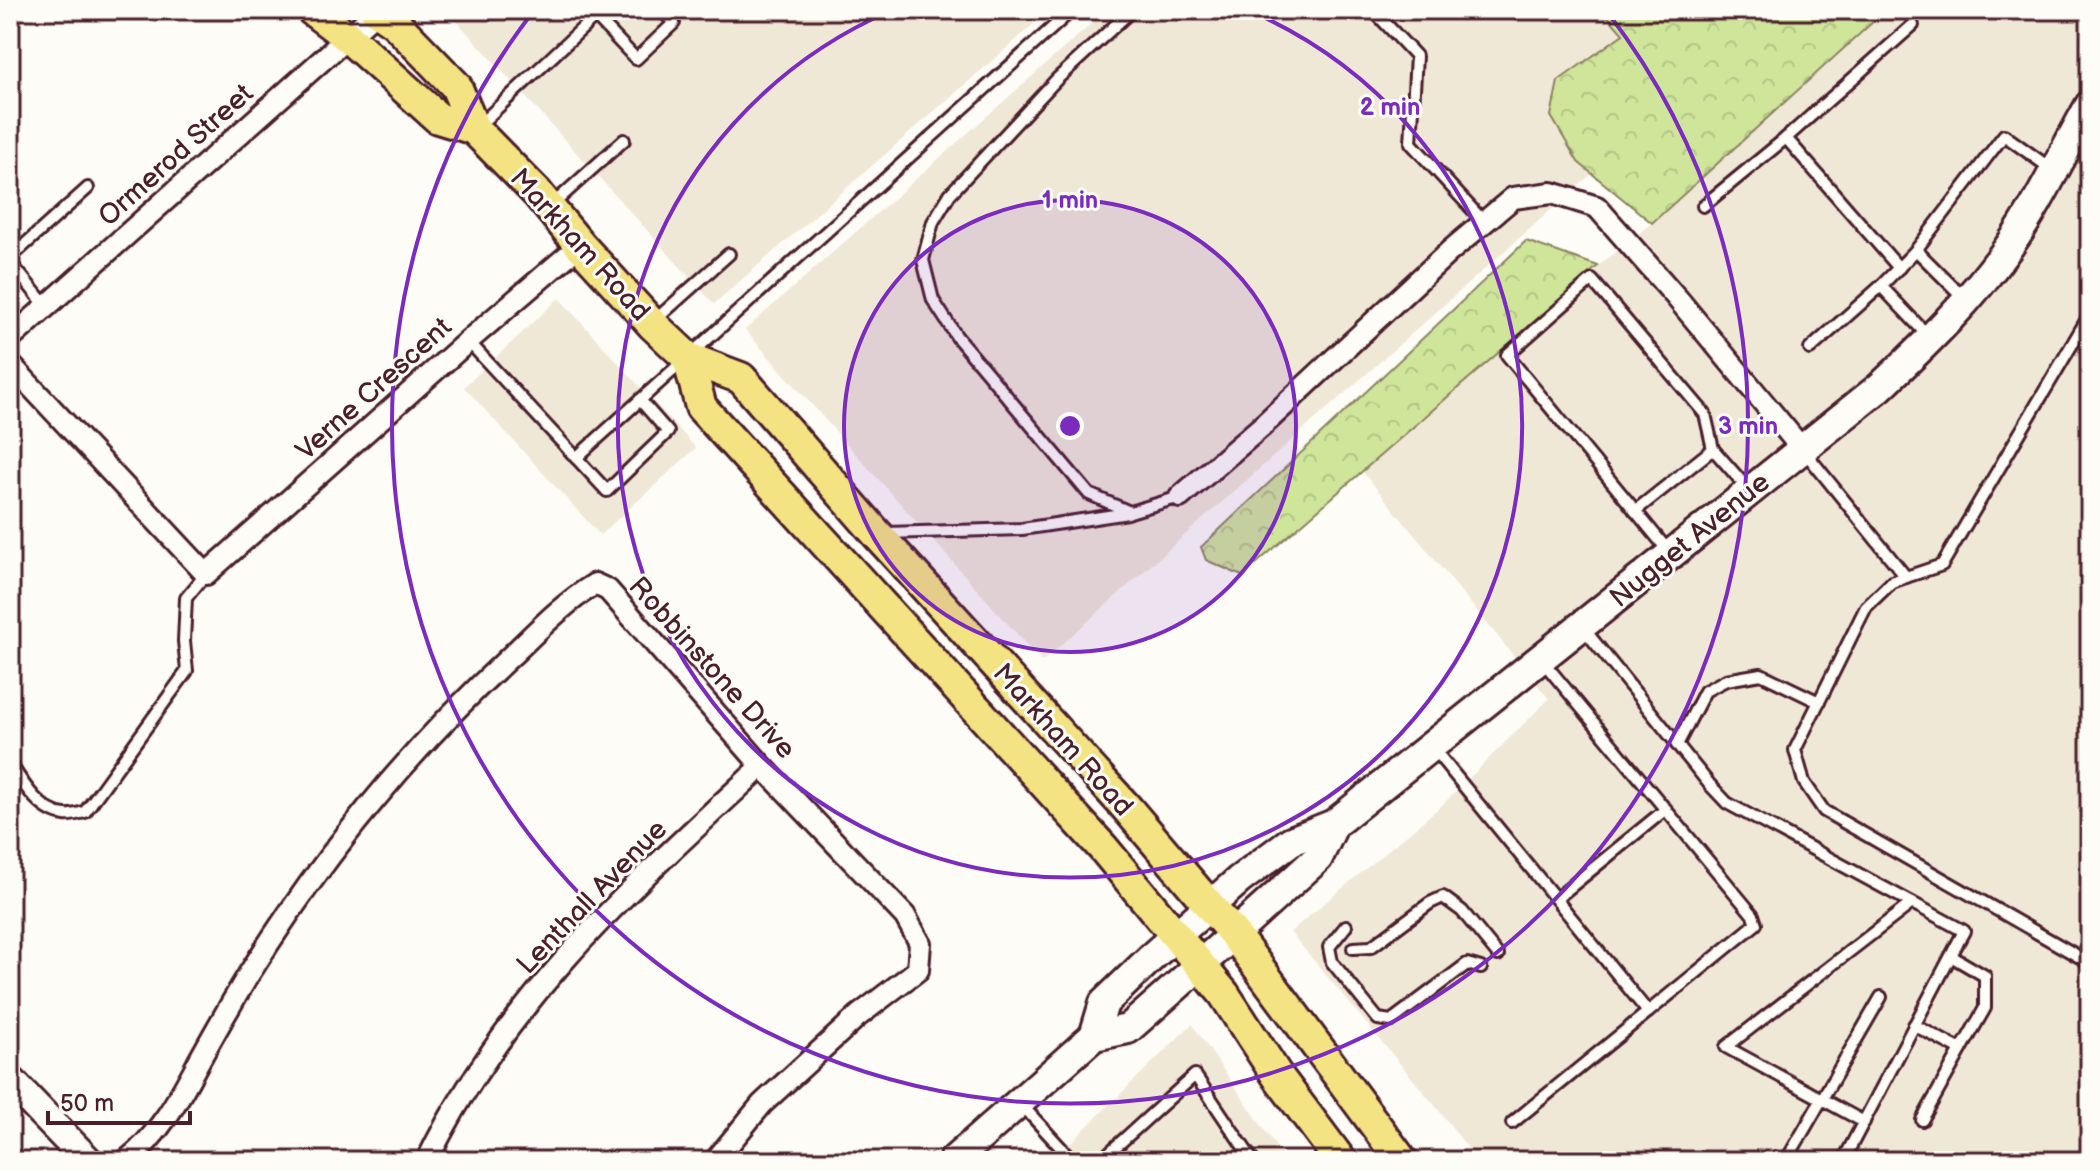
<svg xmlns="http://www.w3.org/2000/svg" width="2100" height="1171" font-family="'Balsamiq Sans',sans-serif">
	<defs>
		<pattern id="forest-crowns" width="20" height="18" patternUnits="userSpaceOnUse" patternTransform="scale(2)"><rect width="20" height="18" fill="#cee59a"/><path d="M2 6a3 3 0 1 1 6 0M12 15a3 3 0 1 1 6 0" fill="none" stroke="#b2c485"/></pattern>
	</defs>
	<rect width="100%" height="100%" fill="#fdfcf7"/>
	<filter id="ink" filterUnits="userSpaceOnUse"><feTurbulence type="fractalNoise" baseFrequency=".0125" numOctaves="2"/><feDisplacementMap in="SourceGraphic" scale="16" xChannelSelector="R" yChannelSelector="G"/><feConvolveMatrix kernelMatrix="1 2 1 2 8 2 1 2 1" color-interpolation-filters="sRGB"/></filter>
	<g filter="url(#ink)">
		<g fill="#f0e8d6">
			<polygon points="444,10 1050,10 714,304 455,19"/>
			<polygon points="1107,10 1615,10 1686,90 1042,662 745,330"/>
			<polygon points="1886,10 2090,10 2090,1161 1478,1161 1437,1108 1290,932 1441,806 1549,699 1362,471 1598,266 1652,223"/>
			<polygon points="559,298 696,448 600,535 464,387"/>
			<polygon points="1192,1024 1286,1161 1052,1161"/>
		</g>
		<g fill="url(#forest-crowns)" stroke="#8c8262" stroke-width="2">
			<polygon points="1602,10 1886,10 1652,223 1578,162 1551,116 1558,81 1623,34"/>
			<polygon points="1526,241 1598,266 1242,576 1206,560 1201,547"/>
		</g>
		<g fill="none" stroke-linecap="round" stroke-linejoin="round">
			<g stroke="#4a1f2b" stroke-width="16">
				<g id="lane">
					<polyline points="1132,10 1057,79 950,194 933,222 923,260 933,300 957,337 1089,494 1130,512 1180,497"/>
					<polyline points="1373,10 1416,56 1411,143 1484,222"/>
					<polyline points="595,16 636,59 674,23 662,10"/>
					<polyline points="476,128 602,10"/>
					<polyline points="1786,138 1913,25"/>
					<polyline points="551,206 624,140"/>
					<polyline points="1703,206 1786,138 1899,268"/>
					<polyline points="10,258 88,188"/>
					<polyline points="10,262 46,306"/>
					<polyline points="1881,286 1930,338"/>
					<polyline points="1966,300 1916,250 2004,135 2054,171"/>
					<polyline points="653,322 729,254"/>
					<polyline points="468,341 607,491 668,432 640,400"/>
					<polyline points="1810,349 1881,286 1916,250"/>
					<polyline points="1805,452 1906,577 1892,582 1866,607 1795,750 1804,782 1824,811 2090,963"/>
					<polyline points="576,458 1072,10"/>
					<polyline points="1635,511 1713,449"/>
					<polyline points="886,533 1022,529 1128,513"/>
					<polyline points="1670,553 1507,355 1592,280 1705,414 1713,449 1749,490"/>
					<polyline points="1906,577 1942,565 2090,314"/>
					<polyline points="1584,629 1710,785 1727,803 1964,931 1843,1161"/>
					<polyline points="1677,745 1705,691 1726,680 1761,674 1819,702"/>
					<polyline points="1432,747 1648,1012 1756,924 1753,915 1541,659"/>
					<path d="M 10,763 C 22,782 40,813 65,815 C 71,816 79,813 85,812 L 187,671 L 184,641 L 186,598 L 206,574"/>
					<polyline points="1557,898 1666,809"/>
					<polyline points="1346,926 1329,947 1332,962 1378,1019 1391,1021 1467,964 1481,968"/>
					<polyline points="1353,948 1371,947 1430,903 1443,897 1462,911 1498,955"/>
					<polyline points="1951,956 1985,976 1985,1008 1961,1050"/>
					<polyline points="1914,1025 1961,1050 1922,1120"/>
					<polyline points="1020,1103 1073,1161"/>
					<polyline points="1864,1122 1726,1047 1912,903"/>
					<polyline points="1512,1123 1648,1012"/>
					<polyline points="1100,1161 1195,1075 1253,1161"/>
					<polyline points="1786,1161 1881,997"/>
				</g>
			</g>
			<g stroke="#4a1f2b" stroke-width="26">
				<g id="street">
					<polyline points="10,339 377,11"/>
					<polyline points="10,364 206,574 468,341 580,245"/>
					<polyline points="1180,497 1261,427 1450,251 1513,198 1552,193 1597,207 1677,298 1802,449"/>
					<path d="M 126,1161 C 161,1134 180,1096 200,1059 C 216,1030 232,1002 249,974 C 322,857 410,749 512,655 C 538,630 564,603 595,584 L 608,590 L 762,766 L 905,916 L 920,943 L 918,970 L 858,1016 L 762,1104 L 715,1161"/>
					<path d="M 427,1161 C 506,998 632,887 762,766"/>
				</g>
			</g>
			<g stroke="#4a1f2b" stroke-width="34">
				<g id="secondary">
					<path d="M 1094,1036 L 1104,1003 L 1156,953 L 1239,880 L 1291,841 L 1334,824 L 1880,387 C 1927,343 1971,300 2008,248 C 2040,203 2063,152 2090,105"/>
					<polyline points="10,1080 88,1161"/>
					<polyline points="953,1161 1094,1036 1128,1029 1180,983 1318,858 1334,824"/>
				</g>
			</g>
			<g stroke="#4a1f2b" stroke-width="36">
				<g id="primary">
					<polyline points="312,10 349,38 438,118 474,129"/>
					<polyline points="376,10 395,23 456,86 474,129 537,193 580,245 652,324 688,358 741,378 876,533 1125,806 1233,933 1402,1161"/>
					<polyline points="688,358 701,407 1104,849 1224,994 1276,1074 1341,1161"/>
				</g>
			</g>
			<use href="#lane" stroke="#fdfcf7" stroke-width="10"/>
			<use href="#street" stroke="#fdfcf7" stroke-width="20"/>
			<use href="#secondary" stroke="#fdfcf7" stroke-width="28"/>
			<use href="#primary" stroke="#f4e382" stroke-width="30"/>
		</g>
	</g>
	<circle cx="1070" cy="426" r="226" fill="#7b2cbf" fill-opacity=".12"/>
	<g fill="none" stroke="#7b2cbf" stroke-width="4">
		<circle cx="1070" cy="426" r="226"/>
		<path d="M1250 11A452 452 0 1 1 890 11"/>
		<path d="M1608 13A678 678 0 1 1 532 13"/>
	</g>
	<g text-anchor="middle" stroke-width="6" stroke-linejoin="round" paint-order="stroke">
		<g font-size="28" fill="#4a1f2b" stroke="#fdfcf7">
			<text transform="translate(175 154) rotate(-42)" y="10">Ormerod Street</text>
			<text transform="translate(581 244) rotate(48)" y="10">Markham Road</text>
			<text transform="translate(373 388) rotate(-42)" y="10">Verne Crescent</text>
			<text transform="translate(1689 539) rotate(-39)" y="10">Nugget Avenue</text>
			<text transform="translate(713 667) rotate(48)" y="10">Robbinstone Drive</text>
			<text transform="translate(1064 739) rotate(48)" y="10">Markham Road</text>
			<text transform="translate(591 896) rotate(-46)" y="10">Lenthall Avenue</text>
		</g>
	</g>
	<circle cx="1070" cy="426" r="12" fill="#7b2cbf" stroke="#fdfcf7" stroke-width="4"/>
	<g font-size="24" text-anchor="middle" font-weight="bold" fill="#7b2cbf" stroke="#fdfcf7" stroke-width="6" stroke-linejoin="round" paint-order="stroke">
		<text x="1390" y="115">2 min</text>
		<text x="1070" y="208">1 min</text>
		<text x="1748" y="434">3 min</text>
	</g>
	<rect width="2100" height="1171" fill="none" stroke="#fdfcf7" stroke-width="40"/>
	<rect x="20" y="20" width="2060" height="1131" fill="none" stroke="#4a1f2b" stroke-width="3" filter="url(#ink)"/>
	<path d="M48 1111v12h142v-12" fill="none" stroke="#4a1f2b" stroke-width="4"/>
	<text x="60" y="1111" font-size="24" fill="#4a1f2b" stroke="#fdfcf7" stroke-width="6" paint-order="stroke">50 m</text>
</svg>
